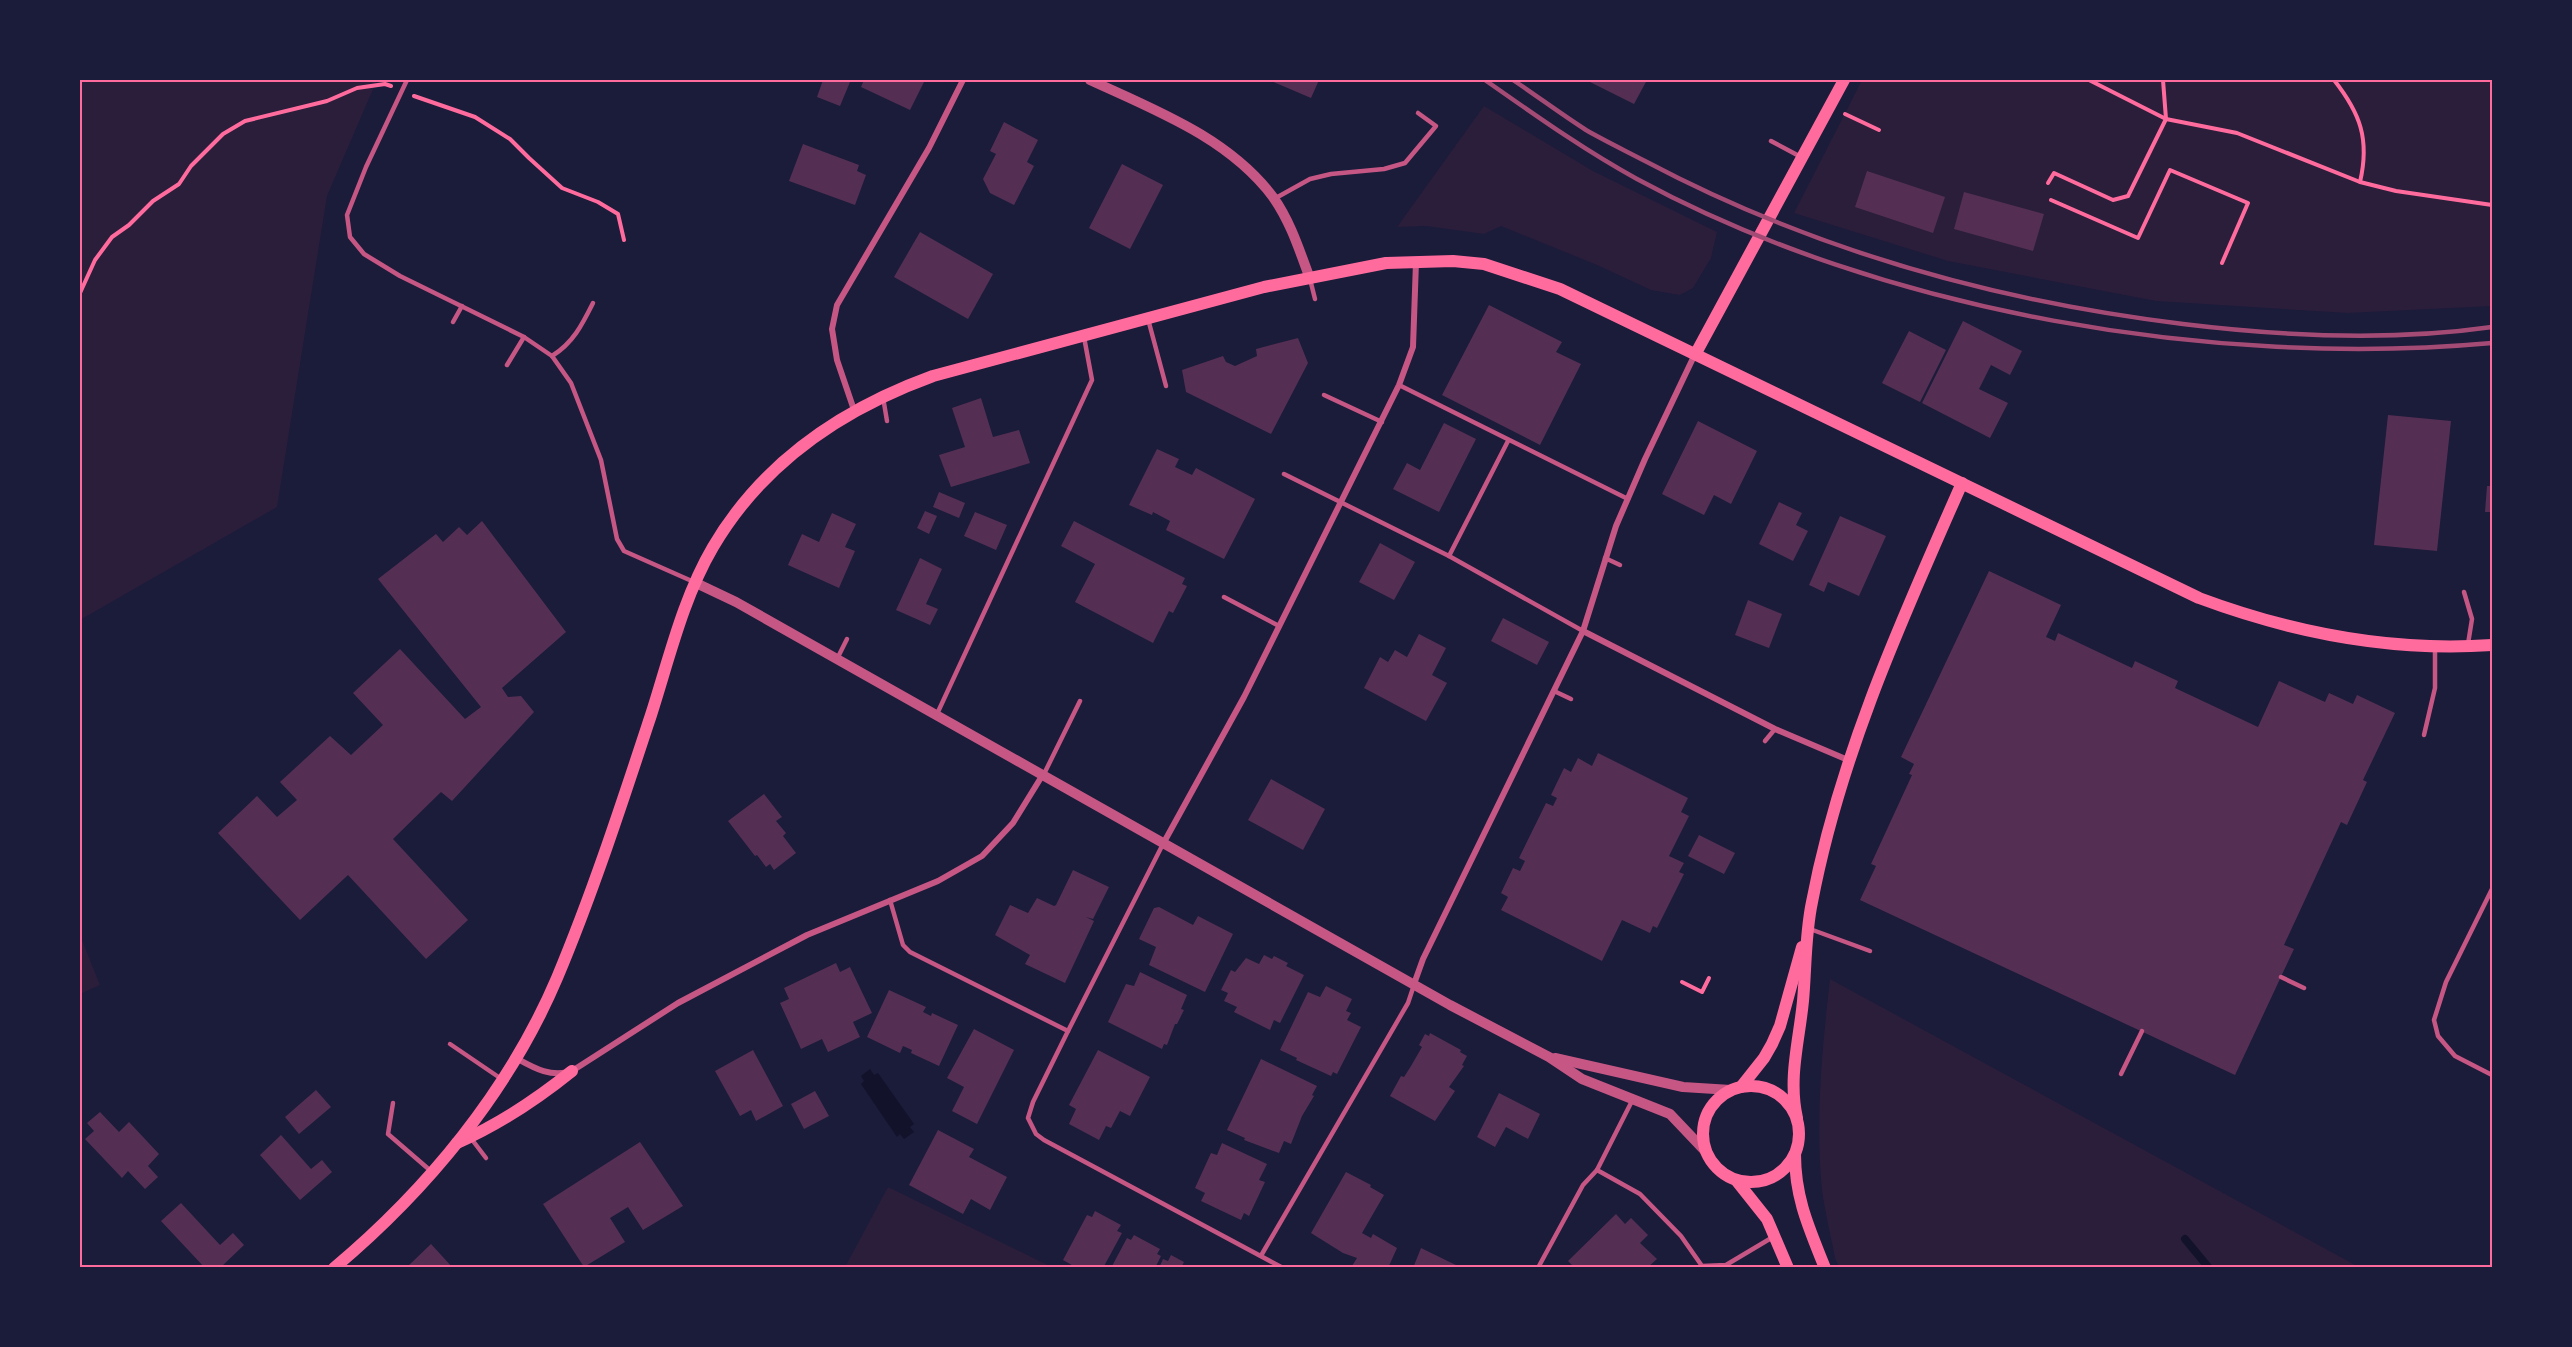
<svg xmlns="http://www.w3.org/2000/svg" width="2572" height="1347" font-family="Arial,sans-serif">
	<rect width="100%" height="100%" fill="#1b1b3a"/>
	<g fill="#2a1e3b">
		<polygon points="80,80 377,80 327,196 277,507 80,620"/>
		<polygon points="1862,80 2492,80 2492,306 2348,313 2156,301 1948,261 1794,213"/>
		<polygon points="1484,106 1593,171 1717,232 1711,258 1693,288 1680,295 1651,290 1597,265 1501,226 1484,234 1426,226 1397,227"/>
		<polygon points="80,935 100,985 80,994"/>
		<path d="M 1830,979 L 2359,1267 L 1839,1267 L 1835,1258 C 1831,1236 1825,1213 1822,1190 C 1815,1120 1822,1049 1830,979 Z"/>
		<polygon points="888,1187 1050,1266 1052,1267 845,1267"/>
	</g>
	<polygon fill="#12122b" points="870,1069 874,1075 878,1073 914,1124 910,1127 914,1132 904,1139 900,1134 897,1137 861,1084 864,1081 861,1076"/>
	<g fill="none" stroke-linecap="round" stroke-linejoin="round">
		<polyline stroke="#12122b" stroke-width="8" points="2185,1239 2209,1268"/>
	</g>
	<g fill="#542f53">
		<polygon points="823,80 842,80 850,82 840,106 817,97"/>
		<polygon points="864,80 925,80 910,110 861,87"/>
		<polygon points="1269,80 1319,80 1311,98"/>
		<polygon points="1586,80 1647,80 1634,104"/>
		<polygon points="1004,122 1038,140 1027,162 1034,166 1014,205 990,193 983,179 996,154 990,151"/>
		<polygon points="803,144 859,165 857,171 866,175 855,205 789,181"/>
		<polygon points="1122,164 1163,185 1130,249 1089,228"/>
		<polygon points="1867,171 1945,197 1933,233 1855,207"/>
		<polygon points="1964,192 2044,214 2033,251 1954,229"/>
		<polygon points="920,232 993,274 968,319 894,277"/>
		<polygon points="1489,305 1562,342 1556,352 1581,364 1540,445 1442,395"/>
		<polygon points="1963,321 2022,351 2010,375 1991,365 1979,389 2008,403 1990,438 1922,403"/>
		<polygon points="1909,331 1946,350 1920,402 1882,383"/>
		<polygon points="1298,338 1308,363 1271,434 1186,392 1182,370 1223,356 1226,362 1235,366 1257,356 1256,349"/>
		<polygon points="981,398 993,437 1019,430 1030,463 951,487 939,455 965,447 952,408"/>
		<polygon points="2388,415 2451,421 2437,551 2374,545"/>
		<polygon points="1698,421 1757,451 1731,504 1714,495 1704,515 1662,494"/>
		<polygon points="1444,423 1476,439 1439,512 1393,489 1407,463 1420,470"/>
		<polygon points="1157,449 1179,459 1175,467 1192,475 1196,468 1255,499 1224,559 1166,530 1170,521 1153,512 1152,515 1129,505"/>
		<polygon points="2487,486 2492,486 2492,512 2485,512"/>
		<polygon points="939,492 965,503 959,518 933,507"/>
		<polygon points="1779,502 1802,513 1796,525 1808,531 1793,561 1759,544"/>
		<polygon points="925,511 937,516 929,534 917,528"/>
		<polygon points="975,512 1007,525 996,550 964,536"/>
		<polygon points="832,513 856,524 845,547 855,551 839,588 788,565 802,534 819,542"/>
		<polygon points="1840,516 1886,536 1859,596 1828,582 1824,592 1809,585"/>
		<polygon points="482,521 566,632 502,688 508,697 521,696 534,712 452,801 441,792 393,839 468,920 426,959 348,875 300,920 218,833 257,796 277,817 297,800 280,782 330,736 351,755 383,725 353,693 400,649 465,719 481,707 378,579 436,534 443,542 459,527 467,535"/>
		<polygon points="1074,521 1185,578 1182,584 1187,586 1173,613 1169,611 1153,643 1075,602 1095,564 1061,546"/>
		<polygon points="1380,543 1415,562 1394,600 1359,582"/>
		<polygon points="920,558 942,569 926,604 938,609 930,625 896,610"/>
		<polygon points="1989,571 2061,605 2046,637 2055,641 2058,633 2132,668 2135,661 2178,681 2175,688 2258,727 2279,681 2325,702 2329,693 2353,704 2357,695 2395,713 2363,780 2367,782 2347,825 2341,822 2284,945 2294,949 2235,1075 1860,900 1876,866 1871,864 1912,775 1909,774 1914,764 1901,757"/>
		<polygon points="1748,600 1782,614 1769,648 1735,635"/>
		<polygon points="1503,618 1549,642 1537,665 1491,641"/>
		<polygon points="1419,634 1446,648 1432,675 1447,683 1426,721 1364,688 1380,657 1388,662 1395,650 1407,657"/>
		<polygon points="1598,753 1688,798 1681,812 1689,816 1669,856 1684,863 1679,872 1684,874 1657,928 1653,926 1650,933 1622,920 1602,961 1501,910 1508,897 1501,893 1513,868 1520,871 1525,861 1519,858 1546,803 1553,806 1557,798 1551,795 1564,768 1571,772 1578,758 1592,766"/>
		<polygon points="1271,779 1325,809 1303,850 1248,820"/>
		<polygon points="764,794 782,817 776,821 786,833 783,836 796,853 774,870 770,864 766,867 757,855 755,856 728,821"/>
		<polygon points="1699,835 1735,853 1724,874 1688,856"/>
		<polygon points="1073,870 1109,887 1093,919 1086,917 1094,921 1065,983 1025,964 1030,955 995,935 1010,905 1028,913 1037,898 1054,906 1056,905"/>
		<polygon points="1159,907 1193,925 1198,916 1233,934 1205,992 1149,965 1156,947 1139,939 1154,908"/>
		<polygon points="1264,955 1272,959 1274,956 1288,963 1286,966 1304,975 1280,1023 1274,1020 1270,1030 1234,1012 1237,1007 1224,1001 1228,993 1221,990 1231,970 1235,972 1246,958 1259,964"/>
		<polygon points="836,963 840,972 850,967 872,1013 853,1022 860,1037 828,1052 822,1039 801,1049 780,1003 789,999 784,988"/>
		<polygon points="1140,972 1187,995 1181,1009 1184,1010 1177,1024 1175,1024 1167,1045 1164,1044 1162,1049 1108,1022 1126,984 1134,986"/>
		<polygon points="1326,986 1352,999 1346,1011 1351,1013 1347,1020 1361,1027 1337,1074 1333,1072 1331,1076 1296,1060 1297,1058 1280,1050 1308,992 1320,997"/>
		<polygon points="889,990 926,1007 923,1012 931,1016 932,1013 958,1025 939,1066 911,1053 912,1050 903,1046 900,1053 867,1037"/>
		<polygon points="974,1029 1014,1050 977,1124 952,1111 964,1087 947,1078"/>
		<polygon points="1430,1033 1461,1050 1460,1052 1467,1056 1462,1065 1464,1066 1449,1087 1455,1091 1435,1121 1390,1096 1401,1076 1404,1077 1411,1066 1422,1047 1419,1045 1425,1034 1429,1036"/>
		<polygon points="753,1050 783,1106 756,1121 751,1110 740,1116 715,1071"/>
		<polygon points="1098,1050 1150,1077 1130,1116 1120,1111 1111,1128 1106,1126 1099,1140 1069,1124 1076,1109 1069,1105"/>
		<polygon points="1261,1059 1317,1086 1312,1095 1314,1096 1302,1116 1291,1144 1284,1141 1279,1153 1244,1140 1245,1138 1227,1130"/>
		<polygon points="316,1090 331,1107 299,1134 285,1117"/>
		<polygon points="815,1091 829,1116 804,1129 791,1104"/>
		<polygon points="1499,1093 1540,1114 1528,1139 1506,1127 1495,1147 1477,1137"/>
		<polygon points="100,1112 119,1132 129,1122 159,1154 148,1166 158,1177 145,1189 128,1171 122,1178 85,1139 94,1131 87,1123"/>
		<polygon points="938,1130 974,1149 969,1157 1007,1177 990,1210 971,1199 963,1214 909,1185"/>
		<polygon points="281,1135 311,1169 322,1160 332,1172 300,1200 260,1155"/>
		<polygon points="640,1142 683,1206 643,1230 628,1207 610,1218 625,1242 584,1267 543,1204"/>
		<polygon points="1222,1143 1267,1164 1259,1180 1265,1182 1249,1216 1244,1213 1241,1220 1201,1201 1205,1193 1195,1188 1211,1153 1217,1155"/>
		<polygon points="1346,1172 1371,1185 1370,1187 1384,1195 1362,1233 1371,1238 1373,1234 1397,1248 1388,1268 1355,1268 1352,1266 1357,1258 1343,1253 1311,1233"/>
		<polygon points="181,1203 220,1245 233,1233 244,1245 220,1268 205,1268 161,1221"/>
		<polygon points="1095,1211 1121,1225 1117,1231 1122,1233 1103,1268 1077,1268 1063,1260 1087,1215 1092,1217"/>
		<polygon points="1616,1214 1625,1224 1631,1218 1648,1235 1640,1243 1657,1259 1647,1268 1575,1268 1568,1261"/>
		<polygon points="1134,1235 1160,1249 1157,1254 1161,1256 1155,1268 1111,1268 1127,1238 1131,1240"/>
		<polygon points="431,1244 453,1268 406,1268"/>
		<polygon points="1421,1248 1462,1268 1413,1268"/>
		<polygon points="1171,1255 1184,1262 1182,1266 1185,1268 1159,1268 1163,1259 1168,1261"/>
	</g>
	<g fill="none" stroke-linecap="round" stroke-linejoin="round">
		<g stroke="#ff6b9d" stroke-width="4">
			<polyline points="2089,80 2166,119 2237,133 2360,182"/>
			<path d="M 2334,80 C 2360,113 2370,139 2360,182 L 2396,191 L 2492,205"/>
			<polyline points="414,96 475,117 510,139 529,158 562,188 598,202 618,214 624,240"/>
			<polyline points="1845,114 1879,130"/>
			<polyline points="2048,183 2054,173 2113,200 2128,196 2166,119 2163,80"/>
			<polyline points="2051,200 2138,238 2170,170 2248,203 2222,263"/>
			<polyline points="80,293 95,260 112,237 129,225 153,201 179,184 191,166 223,134 245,121 327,101 357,88 385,84 391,86"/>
			<polyline points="1682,982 1702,992 1709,978"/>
		</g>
		<g stroke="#c65784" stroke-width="4.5">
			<polyline points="407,80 366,167 347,215 350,237 364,254 400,276 524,337 552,356 571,383 601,460 617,539 624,551 694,582"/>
			<polyline points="1771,141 1801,157"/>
			<polyline points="1274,199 1310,179 1331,174 1384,169 1405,163 1436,126 1418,113"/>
			<polyline points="1310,279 1315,299"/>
			<polyline points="1148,319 1166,386"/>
			<polyline points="453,322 462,306"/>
			<path d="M 552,356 C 573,343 582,325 593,303"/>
			<polyline points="507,365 524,337"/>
			<polyline points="1399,385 1628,499"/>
			<polyline points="1324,395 1382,422"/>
			<polyline points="883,397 887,421"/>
			<polyline points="1284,474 1449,556 1583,631"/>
			<polyline points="1449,556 1508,441"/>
			<polyline points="1605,558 1620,565"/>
			<polyline points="2464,592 2472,619 2468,644"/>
			<polyline points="1224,597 1279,626"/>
			<polyline points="837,659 847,639"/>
			<polyline points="1554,691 1571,699"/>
			<polyline points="937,714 1092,380 1084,337"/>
			<polyline points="2424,735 2435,688 2435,647"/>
			<polyline points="1765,741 1775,729"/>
			<polyline points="1044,774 1080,701"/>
			<polyline points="1163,844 1068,1031 1033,1102 1028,1118 1036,1134 1044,1140 1283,1268"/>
			<polyline points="2492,889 2446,982 2434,1020 2438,1036 2455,1056 2492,1075"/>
			<polyline points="890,900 903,945 910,952 1068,1031"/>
			<polyline points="1810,929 1870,951"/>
			<polyline points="2281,977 2304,988"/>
			<polyline points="450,1044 500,1078"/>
			<polyline points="2121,1074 2142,1031"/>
			<polyline points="1633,1099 1597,1170 1640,1194 1681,1236 1702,1266 1726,1265 1773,1237"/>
			<polyline points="393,1103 388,1134 432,1172"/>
			<polyline points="470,1137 486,1158"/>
			<polyline points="1262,1254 1408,1003 1414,985"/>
			<polyline points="1541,1268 1539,1266 1583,1185 1597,1170"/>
		</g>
		<g stroke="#c65784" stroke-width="6">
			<polyline points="854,410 837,360 832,329 837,305 929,148 963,80"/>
			<polyline points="1583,631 1775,729 1848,760"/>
			<polyline points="1163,844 1244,697 1399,385 1413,347 1416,262"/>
			<polyline points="1414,984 1423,959 1583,631 1616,526 1645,459 1695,354"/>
			<path d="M 516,1058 C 534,1068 551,1078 572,1071 L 678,1003 L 807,935 L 938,881 L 982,856 L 1013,823 L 1042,776"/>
		</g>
		<g stroke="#c65784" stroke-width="10">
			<path d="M 1090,80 C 1155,110 1229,138 1273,197 C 1290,221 1299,249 1309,276"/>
			<polyline points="696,583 736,602 1450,1005 1549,1057 1582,1079 1670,1114 1707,1153"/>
			<polyline points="1555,1058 1683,1087 1731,1090"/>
		</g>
		<g stroke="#ff6b9d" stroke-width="12">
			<polyline points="1696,353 1844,80"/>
			<circle cx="1751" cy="1134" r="48"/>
			<polyline points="1741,1087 1764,1058 1772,1044 1780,1026 1802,947"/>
			<path d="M 1797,1118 C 1788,1078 1799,1042 1803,1001 C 1806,968 1805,935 1812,902 C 1840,755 1902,619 1962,483"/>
			<path d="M 457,1143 C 500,1124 536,1100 572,1071"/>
			<path d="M 1795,1154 C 1795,1198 1809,1228 1825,1268"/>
			<polyline points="1736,1180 1767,1219 1788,1268"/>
			<path d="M 334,1268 C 427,1190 509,1091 557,978 C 593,892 622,803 651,715 C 669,659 683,598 713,547 C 763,462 842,409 933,376 L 1264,287 L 1386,263 L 1453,261 L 1484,264 L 1560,289 L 2199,598 C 2293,633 2392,652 2492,645"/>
		</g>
		<g stroke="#a44b75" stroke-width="4.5">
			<path d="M 1485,80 C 1535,115 1584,150 1637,179 C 1884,313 2215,368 2492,343"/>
			<path d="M 1513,80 C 1537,96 1561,114 1586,130 C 1605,141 1626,151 1645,161 C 1813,250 1994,301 2183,324 C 2281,336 2394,341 2492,327"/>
		</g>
	</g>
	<rect width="2572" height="1347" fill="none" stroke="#1b1b3a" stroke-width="162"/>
	<rect x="81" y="81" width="2410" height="1185" fill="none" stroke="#ff6b9d" stroke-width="2"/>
</svg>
